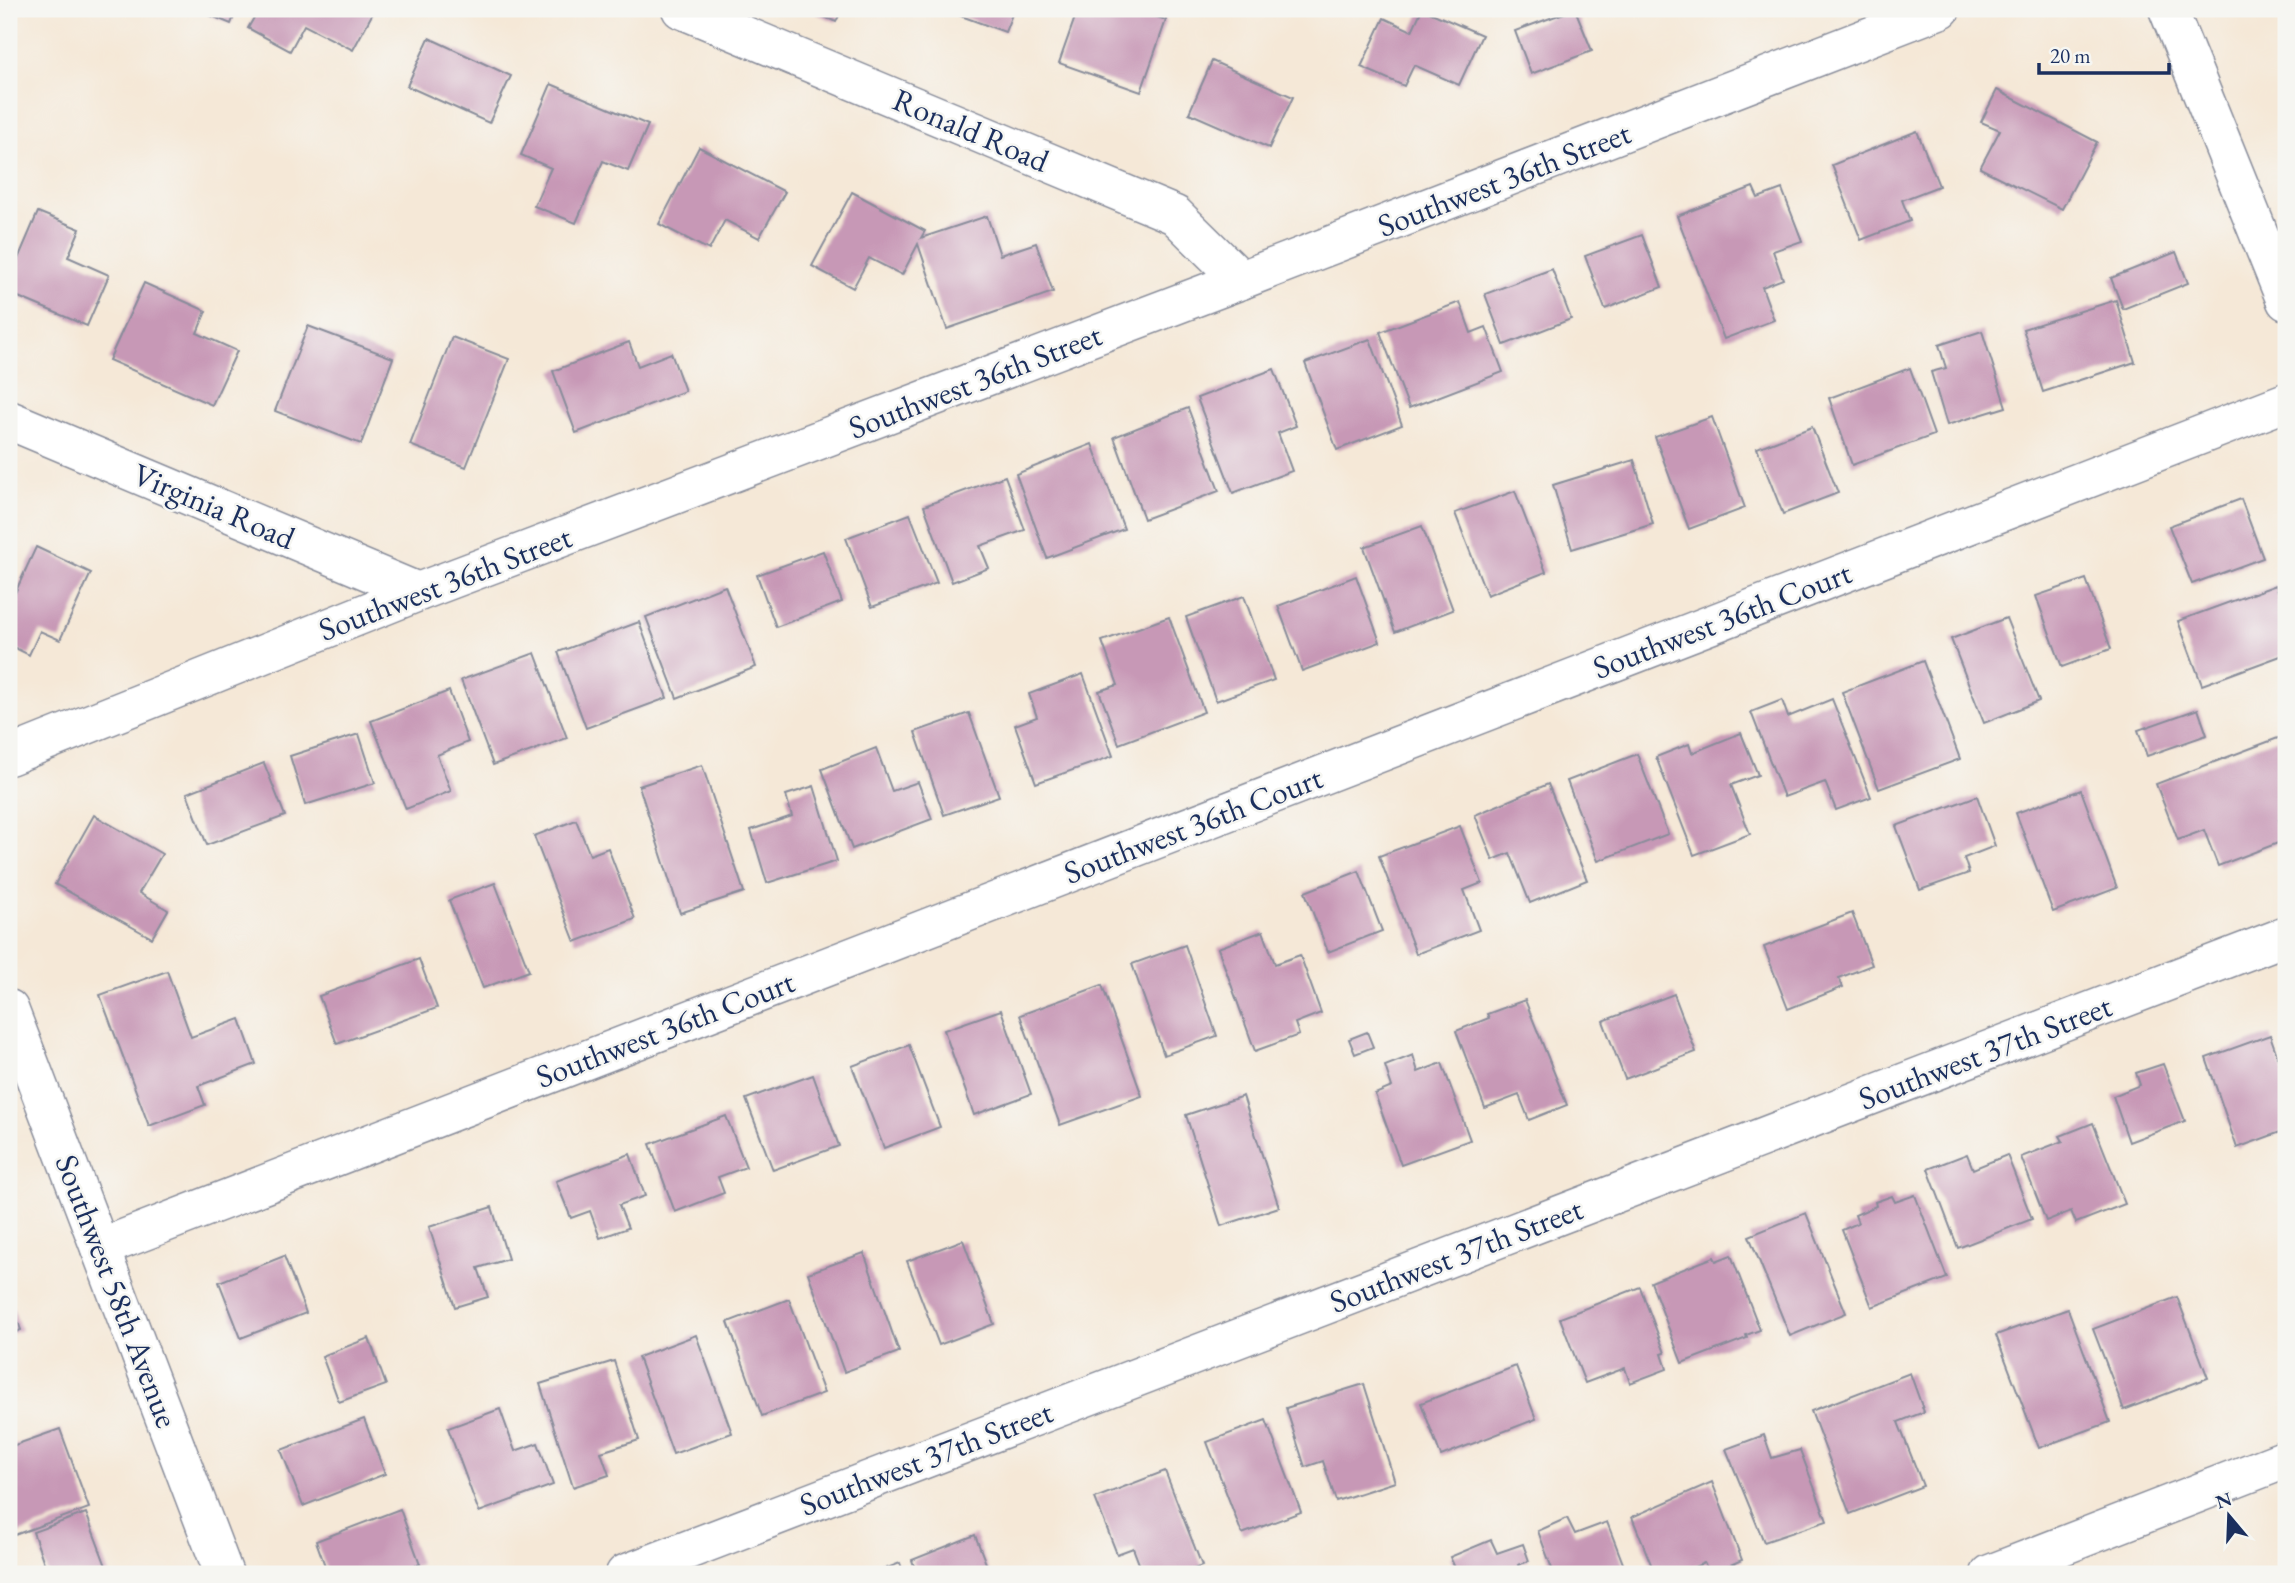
<svg xmlns="http://www.w3.org/2000/svg" width="2295" height="1583" font-family="'EB Garamond',serif">
	<rect width="100%" height="100%" fill="#f6f6f2"/>
	<filter id="ink" filterUnits="userSpaceOnUse"><feTurbulence type="fractalNoise" baseFrequency=".0143" numOctaves="2"/><feDisplacementMap in="SourceGraphic" scale="14" xChannelSelector="R" yChannelSelector="G"/><feConvolveMatrix kernelMatrix="1 2 1 2 8 2 1 2 1" color-interpolation-filters="sRGB"/></filter>
	<filter id="wash" filterUnits="userSpaceOnUse"><feTurbulence type="fractalNoise" baseFrequency=".00686" numOctaves="4" result="noise"/><feDisplacementMap in="SourceGraphic" scale="28" xChannelSelector="R" yChannelSelector="G"/><feGaussianBlur stdDeviation="1.57" result="paint"/><feColorMatrix in="noise" values="0 0 0 0 0 0 0 0 0 0 0 0 0 0 0 0 0 1.4 0 .05"/><feComposite in="paint" operator="in"/></filter>
	<g filter="url(#wash)">
		<rect width="100%" height="100%" fill="#f5e8d7"/>
		<g id="blocks">
			<g fill="#c798b6">
				<polygon points="195,9 237,9 231,24"/>
				<polygon points="259,9 375,9 353,50 304,25 290,51 248,28"/>
				<polygon points="806,9 842,9 836,22"/>
				<polygon points="942,9 1014,9 1005,32"/>
				<polygon points="1078,9 1134,9 1166,20 1141,92 1059,63"/>
				<polygon points="1422,9 1482,35 1459,85 1414,65 1404,86 1361,67 1384,18 1412,31"/>
				<polygon points="1575,9 1592,51 1531,74 1515,31"/>
				<polygon points="429,38 511,76 489,123 407,86"/>
				<polygon points="1212,61 1293,97 1269,148 1189,113"/>
				<polygon points="551,84 648,125 628,171 603,161 576,223 534,206 551,168 521,155"/>
				<polygon points="1997,90 2097,142 2062,209 1980,168 2000,130 1981,122"/>
				<polygon points="1917,131 1939,186 1902,200 1910,221 1861,240 1832,165"/>
				<polygon points="699,147 785,192 759,238 725,220 709,250 659,224"/>
				<polygon points="1753,187 1758,198 1782,189 1802,241 1773,251 1783,279 1762,287 1774,320 1724,339 1677,216"/>
				<polygon points="852,192 925,231 921,238 987,216 1000,255 1036,243 1053,292 947,329 918,244 902,275 869,258 853,288 812,266"/>
				<polygon points="38,212 80,229 68,257 109,275 87,326 9,293 9,280"/>
				<polygon points="1642,235 1662,287 1605,309 1585,256"/>
				<polygon points="2176,252 2188,283 2123,309 2111,278"/>
				<polygon points="1552,269 1571,319 1504,345 1485,294"/>
				<polygon points="144,283 206,311 197,333 237,351 212,405 109,360"/>
				<polygon points="2116,300 2135,362 2043,392 2023,329"/>
				<polygon points="1460,302 1471,333 1486,327 1503,372 1409,408 1380,332"/>
				<polygon points="308,326 393,358 361,444 275,411"/>
				<polygon points="1982,331 2006,407 1947,425 1931,372 1946,368 1939,345"/>
				<polygon points="452,337 509,359 466,467 410,445"/>
				<polygon points="1370,339 1402,425 1337,450 1305,363"/>
				<polygon points="629,342 638,366 671,353 685,391 576,433 553,371"/>
				<polygon points="1910,368 1934,435 1852,465 1829,398"/>
				<polygon points="1274,369 1296,426 1278,433 1292,471 1233,493 1197,398"/>
				<polygon points="1188,408 1219,491 1144,519 1114,437"/>
				<polygon points="1712,417 1745,508 1689,529 1655,437"/>
				<polygon points="1812,427 1838,493 1783,514 1757,448"/>
				<polygon points="1092,444 1124,529 1047,558 1016,474"/>
				<polygon points="1634,460 1653,524 1572,549 1553,485"/>
				<polygon points="1005,476 1025,530 980,546 989,568 952,582 924,506"/>
				<polygon points="1515,491 1546,572 1487,595 1455,513"/>
				<polygon points="2241,499 2263,558 2192,584 2169,526"/>
				<polygon points="910,514 937,583 872,607 846,538"/>
				<polygon points="1422,526 1453,610 1395,632 1364,547"/>
				<polygon points="36,547 91,573 60,640 40,631 29,655 9,645 9,606"/>
				<polygon points="823,551 842,602 776,627 757,575"/>
				<polygon points="1356,576 1380,642 1302,671 1278,606"/>
				<polygon points="2086,579 2111,649 2062,667 2036,596"/>
				<polygon points="2276,585 2286,613 2286,654 2202,685 2178,621"/>
				<polygon points="725,586 756,667 677,698 646,617"/>
				<polygon points="1244,596 1274,680 1216,701 1186,617"/>
				<polygon points="1169,617 1204,712 1119,744 1099,691 1118,685 1102,641"/>
				<polygon points="2006,618 2039,701 1984,723 1951,639"/>
				<polygon points="639,622 667,698 586,728 558,652"/>
				<polygon points="535,653 567,738 493,765 461,680"/>
				<polygon points="1923,661 1960,759 1879,789 1842,692"/>
				<polygon points="1083,674 1113,756 1036,783 1015,725 1037,717 1029,694"/>
				<polygon points="449,691 468,742 437,755 451,791 406,809 371,721"/>
				<polygon points="1832,699 1871,797 1836,810 1825,782 1784,797 1751,712 1782,700 1788,717"/>
				<polygon points="2198,709 2207,735 2147,756 2138,730"/>
				<polygon points="969,713 999,796 944,815 915,732"/>
				<polygon points="1741,733 1758,775 1731,785 1750,834 1694,855 1656,757 1689,744 1692,753"/>
				<polygon points="359,734 375,783 305,805 290,756"/>
				<polygon points="2286,735 2286,817 2279,820 2286,840 2218,866 2204,830 2178,840 2156,784"/>
				<polygon points="876,748 892,791 918,782 932,819 852,849 822,769"/>
				<polygon points="1637,754 1668,834 1598,861 1567,781"/>
				<polygon points="264,763 285,816 207,845 187,793"/>
				<polygon points="702,765 744,892 680,913 639,786"/>
				<polygon points="1548,784 1587,880 1530,903 1510,853 1493,860 1475,815"/>
				<polygon points="814,786 837,861 767,883 751,830 792,816 786,795"/>
				<polygon points="2081,790 2117,888 2053,912 2016,813"/>
				<polygon points="1977,796 1995,846 1964,858 1969,873 1920,890 1896,826"/>
				<polygon points="94,815 162,854 139,893 168,910 152,938 55,884"/>
				<polygon points="576,820 590,855 608,848 635,919 575,942 534,836"/>
				<polygon points="1460,826 1482,883 1464,890 1479,930 1416,954 1379,856"/>
				<polygon points="1359,871 1382,931 1328,952 1305,892"/>
				<polygon points="495,883 529,971 483,988 449,900"/>
				<polygon points="1852,913 1872,965 1839,978 1843,987 1788,1009 1764,947"/>
				<polygon points="1263,931 1275,964 1300,955 1321,1013 1295,1023 1299,1035 1255,1051 1218,948"/>
				<polygon points="1185,945 1217,1036 1164,1055 1132,964"/>
				<polygon points="419,959 437,1008 337,1044 319,996"/>
				<polygon points="167,971 191,1037 240,1019 256,1064 198,1086 205,1105 149,1126 100,995"/>
				<polygon points="1102,985 1142,1096 1060,1125 1020,1015"/>
				<polygon points="1674,994 1696,1052 1625,1079 1603,1021"/>
				<polygon points="1525,1000 1567,1105 1529,1120 1519,1095 1485,1108 1456,1031 1489,1018 1487,1014"/>
				<polygon points="1001,1010 1031,1094 974,1115 944,1030"/>
				<polygon points="1367,1032 1373,1047 1355,1054 1349,1039"/>
				<polygon points="2270,1035 2286,1081 2286,1130 2237,1148 2206,1058"/>
				<polygon points="909,1045 940,1127 884,1148 852,1066"/>
				<polygon points="1413,1055 1418,1072 1442,1063 1470,1140 1401,1165 1375,1094 1392,1087 1385,1066"/>
				<polygon points="2163,1064 2185,1121 2129,1142 2113,1096 2140,1085 2136,1073"/>
				<polygon points="813,1075 839,1146 773,1170 746,1099"/>
				<polygon points="1243,1096 1279,1207 1221,1226 1186,1115"/>
				<polygon points="726,1116 746,1167 718,1177 724,1193 675,1212 650,1144"/>
				<polygon points="2093,1123 2125,1204 2076,1223 2071,1211 2046,1221 2021,1157 2063,1141 2060,1136"/>
				<polygon points="630,1154 645,1196 619,1205 628,1228 600,1238 590,1211 571,1218 556,1181"/>
				<polygon points="1967,1154 1973,1169 2007,1155 2032,1219 1958,1248 1928,1169"/>
				<polygon points="1915,1195 1947,1278 1872,1307 1842,1230 1858,1223 1855,1215 1876,1206 1875,1202 1892,1196 1895,1202"/>
				<polygon points="492,1207 508,1259 478,1268 488,1297 455,1307 429,1227"/>
				<polygon points="1806,1213 1846,1313 1790,1336 1749,1236"/>
				<polygon points="963,1240 994,1324 939,1345 907,1261"/>
				<polygon points="864,1253 899,1352 844,1372 808,1273"/>
				<polygon points="1731,1255 1760,1330 1746,1335 1747,1338 1682,1363 1651,1282 1714,1257 1716,1261"/>
				<polygon points="284,1256 306,1313 241,1338 219,1282"/>
				<polygon points="1640,1287 1665,1353 1662,1354 1667,1369 1630,1383 1625,1368 1585,1383 1560,1318"/>
				<polygon points="9,1297 21,1330 9,1335"/>
				<polygon points="2177,1297 2208,1378 2124,1410 2093,1329"/>
				<polygon points="789,1299 824,1393 762,1416 728,1322"/>
				<polygon points="2068,1309 2110,1422 2039,1448 1996,1335"/>
				<polygon points="696,1335 732,1433 673,1454 638,1357"/>
				<polygon points="369,1338 386,1385 339,1402 322,1356"/>
				<polygon points="614,1361 639,1440 601,1452 609,1475 573,1487 540,1384"/>
				<polygon points="1516,1366 1536,1419 1441,1456 1421,1403"/>
				<polygon points="1910,1373 1924,1412 1898,1422 1923,1486 1850,1514 1811,1411"/>
				<polygon points="1364,1384 1395,1482 1336,1501 1323,1461 1305,1467 1286,1408"/>
				<polygon points="500,1409 515,1451 538,1443 553,1485 479,1512 448,1428"/>
				<polygon points="364,1419 385,1474 303,1506 281,1450"/>
				<polygon points="1266,1420 1301,1512 1242,1534 1207,1442"/>
				<polygon points="60,1429 89,1508 9,1537 9,1447"/>
				<polygon points="1764,1435 1772,1458 1800,1450 1827,1521 1764,1542 1726,1449"/>
				<polygon points="1165,1471 1202,1566 1182,1574 1143,1574 1133,1548 1117,1554 1095,1498"/>
				<polygon points="1712,1482 1742,1560 1711,1573 1704,1563 1677,1574 1655,1574 1632,1517"/>
				<polygon points="400,1509 420,1564 393,1574 328,1574 316,1541"/>
				<polygon points="86,1513 109,1574 48,1574 33,1532"/>
				<polygon points="1567,1518 1575,1534 1607,1522 1627,1574 1554,1574 1538,1531"/>
				<polygon points="975,1535 990,1574 917,1574 912,1560"/>
				<polygon points="1491,1540 1497,1553 1523,1544 1529,1561 1518,1565 1522,1574 1441,1574 1455,1568 1450,1557"/>
				<polygon points="900,1563 904,1574 872,1574"/>
			</g>
		</g>
	</g>
	<g filter="url(#ink)">
		<use href="#blocks" fill-opacity="0" stroke="#888c9a" stroke-width="2"/>
		<g fill="none" stroke-linecap="round" stroke-linejoin="round">
			<g stroke="#888c9a" stroke-width="41">
				<g id="minor">
					<polyline points="681,9 1175,215 1241,280"/>
					<polyline points="2168,9 2286,301"/>
					<polyline points="9,420 418,592"/>
					<polyline points="9,756 418,592 1241,280 1941,9"/>
					<polyline points="9,1009 224,1574"/>
					<polyline points="100,1248 2286,402"/>
					<polyline points="625,1574 2286,936"/>
					<polyline points="1990,1574 2286,1459"/>
				</g>
			</g>
			<use href="#minor" stroke="#fff" stroke-width="38"/>
		</g>
	</g>
	<g text-anchor="middle" stroke-width="5" stroke-linejoin="round" paint-order="stroke">
		<g font-size="32" fill="#1b2f5e" stroke="#f6f6f2">
			<text transform="translate(971 130) rotate(23)" y="11">Ronald Road</text>
			<text transform="translate(1504 179) rotate(-21)" y="11">Southwest 36th Street</text>
			<text transform="translate(975 381) rotate(-21)" y="11">Southwest 36th Street</text>
			<text transform="translate(214 506) rotate(23)" y="11">Virginia Road</text>
			<text transform="translate(445 583) rotate(-21)" y="11">Southwest 36th Street</text>
			<text transform="translate(1722 620) rotate(-21)" y="11">Southwest 36th Court</text>
			<text transform="translate(1193 825) rotate(-21)" y="11">Southwest 36th Court</text>
			<text transform="translate(665 1029) rotate(-21)" y="11">Southwest 36th Court</text>
			<text transform="translate(1985 1052) rotate(-21)" y="11">Southwest 37th Street</text>
			<text transform="translate(1456 1255) rotate(-21)" y="11">Southwest 37th Street</text>
			<text transform="translate(117 1291) rotate(69)" y="11">Southwest 58th Avenue</text>
			<text transform="translate(926 1458) rotate(-21)" y="11">Southwest 37th Street</text>
		</g>
	</g>
	<rect width="2295" height="1583" fill="none" stroke="#f6f6f2" stroke-width="35"/>
	<g transform="translate(2229 1516) rotate(341)" stroke="#f6f6f2" stroke-width="5" paint-order="stroke">
	<path d="M0-5L12 26L0 18L-12 26Z" fill="#1b2f5e"/>
	<text y="-10" font-size="19" font-weight="bold" text-anchor="middle" fill="#1b2f5e">N</text>
	</g>
	<path d="M2039 63v10h130v-10" fill="none" stroke="#1b2f5e" stroke-width="3.5"/>
	<text x="2050" y="63" font-size="21" fill="#1b2f5e" stroke="#f6f6f2" stroke-width="5" paint-order="stroke">20 m</text>
</svg>
